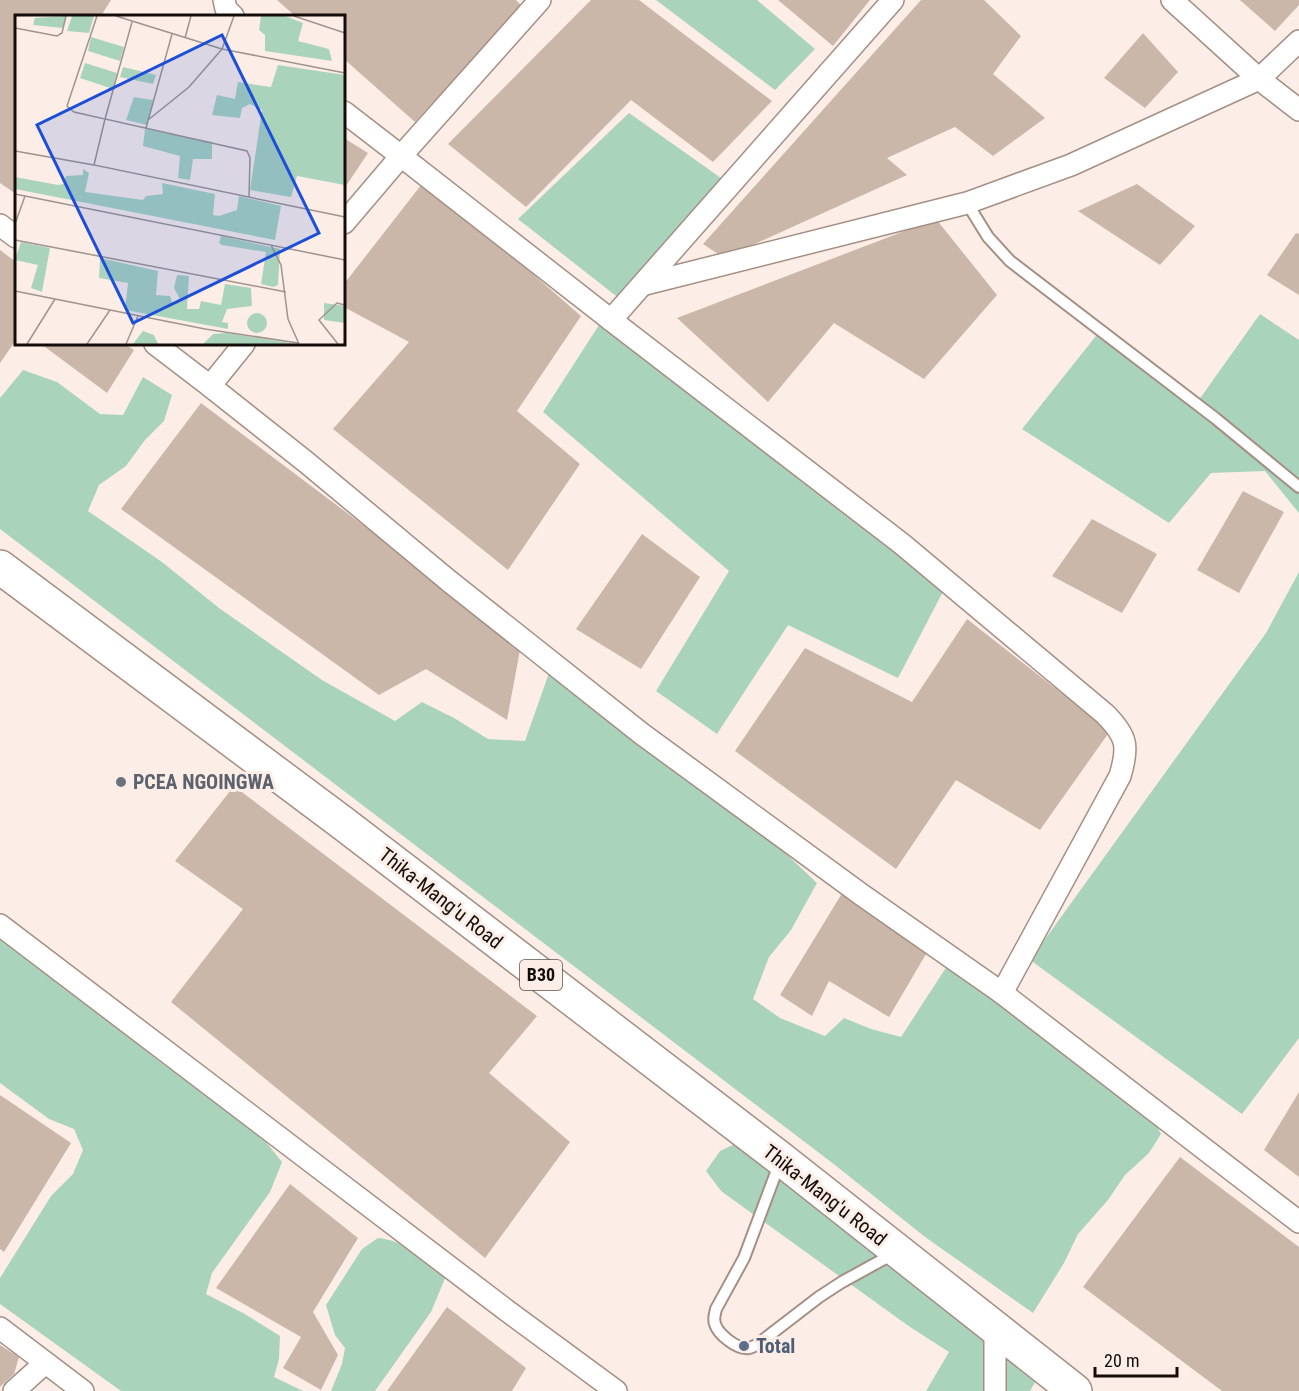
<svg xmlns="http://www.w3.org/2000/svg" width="1299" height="1391" font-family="'Roboto Condensed',sans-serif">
	<rect width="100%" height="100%" fill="#fceee7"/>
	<g fill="#aad3bc">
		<polygon points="656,0 757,0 815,49 775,90"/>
		<polygon points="629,113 728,183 625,303 518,219"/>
		<polygon points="1260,314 1299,340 1299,513 1265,471 1211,473 1169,523 1022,429 1103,327 1196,404"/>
		<polygon points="599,325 948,582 898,678 788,625 717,734 656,691 729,571 543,412"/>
		<polygon points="23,370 57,382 100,414 123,415 143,377 172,395 164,421 145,440 126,466 99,485 88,511 162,562 219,608 322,680 395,721 422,702 454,718 488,739 525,741 549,673 765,834 817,883 791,930 769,957 753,999 780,1018 825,1036 844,1018 871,1029 901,1037 949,963 1149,1113 1161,1134 1149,1153 1125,1175 1108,1200 1078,1234 1064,1263 1033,1313 925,1237 835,1165 0,529 0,398"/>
		<polygon points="1299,572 1299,1038 1242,1114 1030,960 1266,633"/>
		<polygon points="0,936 64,983 86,1004 164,1065 190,1081 266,1142 282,1162 270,1192 212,1273 206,1294 243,1313 280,1336 279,1359 274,1377 303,1391 121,1391 0,1304 0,1278 51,1196 73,1174 83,1150 74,1129 49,1119 0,1083"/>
		<polygon points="739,1142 1037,1379 1030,1391 926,1391 949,1352 910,1327 721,1191 706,1171 720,1151"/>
		<path d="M 378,1238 C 405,1240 425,1261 446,1276 L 431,1312 L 375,1391 L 331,1391 L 342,1364 L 345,1348 L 335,1335 L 326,1305 L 362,1249 Z"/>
	</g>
	<g fill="#cbb7aa">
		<polygon points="0,0 111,0 101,16 16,16 16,194 0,183"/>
		<polygon points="277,0 516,0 522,6 415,122 344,59 344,16 295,16"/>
		<polygon points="591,0 639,0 772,101 713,162 631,100 526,207 448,144"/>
		<polygon points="778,0 870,0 833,46"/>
		<polygon points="921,0 984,0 1021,36 993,74 1045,118 993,156 955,127 887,158 907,175 724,258 703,244"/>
		<polygon points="1240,0 1299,0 1299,5 1275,31"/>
		<polygon points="1143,33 1178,72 1145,108 1104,78"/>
		<polygon points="344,138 368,153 344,189"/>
		<polygon points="425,180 581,316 517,411 580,464 508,570 333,429 409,342 344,307 344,284"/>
		<polygon points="1137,184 1195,226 1160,265 1078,211"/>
		<polygon points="936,219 997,295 924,379 834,323 768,402 677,318"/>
		<polygon points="1296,233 1299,234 1299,295 1267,275"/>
		<polygon points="0,250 16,262 16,340 0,363"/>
		<polygon points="41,344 125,344 134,350 107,393"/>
		<polygon points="201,403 452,592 520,650 507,720 426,669 379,695 121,509"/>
		<polygon points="1243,491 1284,512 1239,593 1197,570"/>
		<polygon points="1092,519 1157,554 1122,613 1052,576"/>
		<polygon points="642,534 700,577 641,669 576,629"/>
		<polygon points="967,619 1110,731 1040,830 956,780 896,869 735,751 805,648 912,702"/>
		<polygon points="234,786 537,1016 489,1073 570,1142 485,1258 171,1002 243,909 175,861"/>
		<polygon points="844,890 929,949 889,1017 829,981 812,1016 780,995"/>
		<polygon points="1299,1092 1299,1177 1264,1150"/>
		<polygon points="0,1095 71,1143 4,1252 0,1249"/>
		<polygon points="1180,1157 1299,1247 1299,1391 1222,1391 1083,1287"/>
		<polygon points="290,1184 358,1238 313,1312 338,1355 321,1390 283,1368 301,1337 216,1288"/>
		<polygon points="447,1307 526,1368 512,1391 387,1391"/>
		<polygon points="0,1345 19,1357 14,1374 0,1387"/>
	</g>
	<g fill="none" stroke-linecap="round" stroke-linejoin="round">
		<g stroke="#a48f85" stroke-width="14">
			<g id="lane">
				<polyline points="967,203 988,237 1010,261 1215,418 1299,487"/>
				<path d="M 780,1162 L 744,1258 L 716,1309 C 715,1314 713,1318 715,1324 C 718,1334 737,1350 749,1348 C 750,1348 757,1345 758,1344 L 819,1297 L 842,1282 L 893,1254"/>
			</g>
		</g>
		<g stroke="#a48f85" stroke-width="24">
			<g id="street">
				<polyline points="224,0 226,9 233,16"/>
				<path d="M 540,0 L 401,156 L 611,320 L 902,544 L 1105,714 C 1127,736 1129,746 1120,776 L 1002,993"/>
				<polyline points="1172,0 1259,79 1299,41"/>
				<polyline points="344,112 401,156 344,223"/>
				<polyline points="0,225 16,237"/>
				<polyline points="645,284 967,203 1071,165 1259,79 1299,110"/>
				<polyline points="611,320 893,0"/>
				<polyline points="155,344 210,386"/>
				<polyline points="244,344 210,386 306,462 449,581 642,734 862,895 1002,993 1299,1222"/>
				<polyline points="0,925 506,1310 616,1391"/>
				<polyline points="0,1328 83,1391"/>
				<polyline points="14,1391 45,1363"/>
				<polyline points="995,1391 995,1329"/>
			</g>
		</g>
		<g stroke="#a48f85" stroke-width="36">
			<polyline id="highway" points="0,567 344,824 781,1159 1075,1391"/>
		</g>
		<use href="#lane" stroke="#fff" stroke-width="10"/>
		<use href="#street" stroke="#fff" stroke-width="21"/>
		<use href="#highway" stroke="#fff" stroke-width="33"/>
	</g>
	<circle fill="#6b7280" stroke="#fceee7" stroke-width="2" cx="121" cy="782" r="6"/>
	<circle fill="#5c6f8a" stroke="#fceee7" stroke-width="2" cx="744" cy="1346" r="6"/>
	<g text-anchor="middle" stroke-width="6" stroke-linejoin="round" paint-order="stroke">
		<rect fill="#fceee7" stroke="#5a504c" stroke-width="1.5" x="520" y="960" width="42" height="30" rx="4.5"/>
		<g font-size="18" font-weight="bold" fill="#140c09">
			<text x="541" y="981">B30</text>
		</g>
		<g font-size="20" font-weight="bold" fill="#5b616d" stroke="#fceee7" text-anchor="start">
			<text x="133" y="789">PCEA NGOINGWA</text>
		</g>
		<g font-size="20" fill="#140c09" stroke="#fceee7">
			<text transform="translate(441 898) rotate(38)" y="7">Thika-Mang'u Road</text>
			<text transform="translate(825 1195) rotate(38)" y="7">Thika-Mang'u Road</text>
		</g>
		<g font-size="20" font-weight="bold" fill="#4e5e75" stroke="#fceee7" text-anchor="start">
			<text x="756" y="1353">Total</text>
		</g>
	</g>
	<g transform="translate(15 15)">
		<rect width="330" height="330" fill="#fceee7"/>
		<path d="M 51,1 L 48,13 L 18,10 L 20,3 ZM 57,1 L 79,1 L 74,18 L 52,16 ZM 246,1 L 270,1 L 288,8 L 283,26 L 314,34 L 317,46 L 250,36 L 250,20 L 244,15 ZM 76,22 L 109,32 L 105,46 L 73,36 ZM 70,48 L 102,58 L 98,74 L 65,63 ZM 263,50 L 330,60 L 330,170 L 282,161 L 276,182 L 235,175 L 247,95 L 235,89 L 227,93 L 225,103 L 197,100 L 202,80 L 220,84 L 223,67 L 256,72 ZM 108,52 L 141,60 L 138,69 L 105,62 ZM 119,82 L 138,85 L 132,110 L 111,105 ZM 130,114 L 197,127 L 197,144 L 178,144 L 175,165 L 163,163 L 165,141 L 128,131 ZM 68,154 L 74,158 L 70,177 L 128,185 L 131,181 L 148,179 L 147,168 L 200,179 L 198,200 L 204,201 L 222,195 L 224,181 L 266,191 L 260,225 L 0,174 L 0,162 L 43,170 L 49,169 L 51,161 L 68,160 ZM 206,221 L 265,234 L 263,270 L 258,272 L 246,269 L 251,237 L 207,230 L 204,228 ZM 6,227 L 35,233 L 27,277 L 16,273 L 23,250 L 0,245 ZM 85,243 L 143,256 L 141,280 L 155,281 L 157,287 L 166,286 L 159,273 L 162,260 L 174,261 L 172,294 L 184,294 L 186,286 L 206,290 L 210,269 L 236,273 L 237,291 L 212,294 L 207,307 L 213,308 L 213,314 L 110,295 L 113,268 L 84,263 ZM 309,288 L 330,291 L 330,308 L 309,305 ZM232 308a10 10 0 1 1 20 0a10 10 0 1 1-20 0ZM 128,316 L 139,320 L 143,329 L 118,329 ZM 212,318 L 281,329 L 188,329 L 198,319 Z" fill="#aad3bc"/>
		<path fill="none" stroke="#9f948e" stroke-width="1.5" d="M 82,1 L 52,91 L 59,97 L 90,104 L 79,150 L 330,202M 101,1 L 207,34 L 219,1M 279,1 L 330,18M 117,7 L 90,104 L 232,136 L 235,143 L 234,182M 0,13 L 42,21 L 47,18 L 51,1M 170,23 L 176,1M 133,105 L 174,72 L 207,34 L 330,58M 131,113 L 157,19M 0,136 L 79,150M 0,179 L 330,245M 0,209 L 10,181M 0,225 L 271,277M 256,230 L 266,250 L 273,304 L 284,329M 0,276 L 190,314 L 283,328M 12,329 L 40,284M 72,329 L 95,295M 111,329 L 123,301M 323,329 L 304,305 L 322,288 L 330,290"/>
		<path fill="#1d4ed8" fill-opacity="0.15" stroke="#1d4ed8" stroke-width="3" d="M 207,20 L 304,218 L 118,308 L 22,110 Z"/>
		<rect width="330" height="330" fill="none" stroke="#140c09" stroke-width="3"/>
	</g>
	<path d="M1095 1367v9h82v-9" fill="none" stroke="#140c09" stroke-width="3"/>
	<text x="1104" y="1367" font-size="18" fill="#140c09" stroke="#fceee7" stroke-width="4.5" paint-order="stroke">20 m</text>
</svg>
